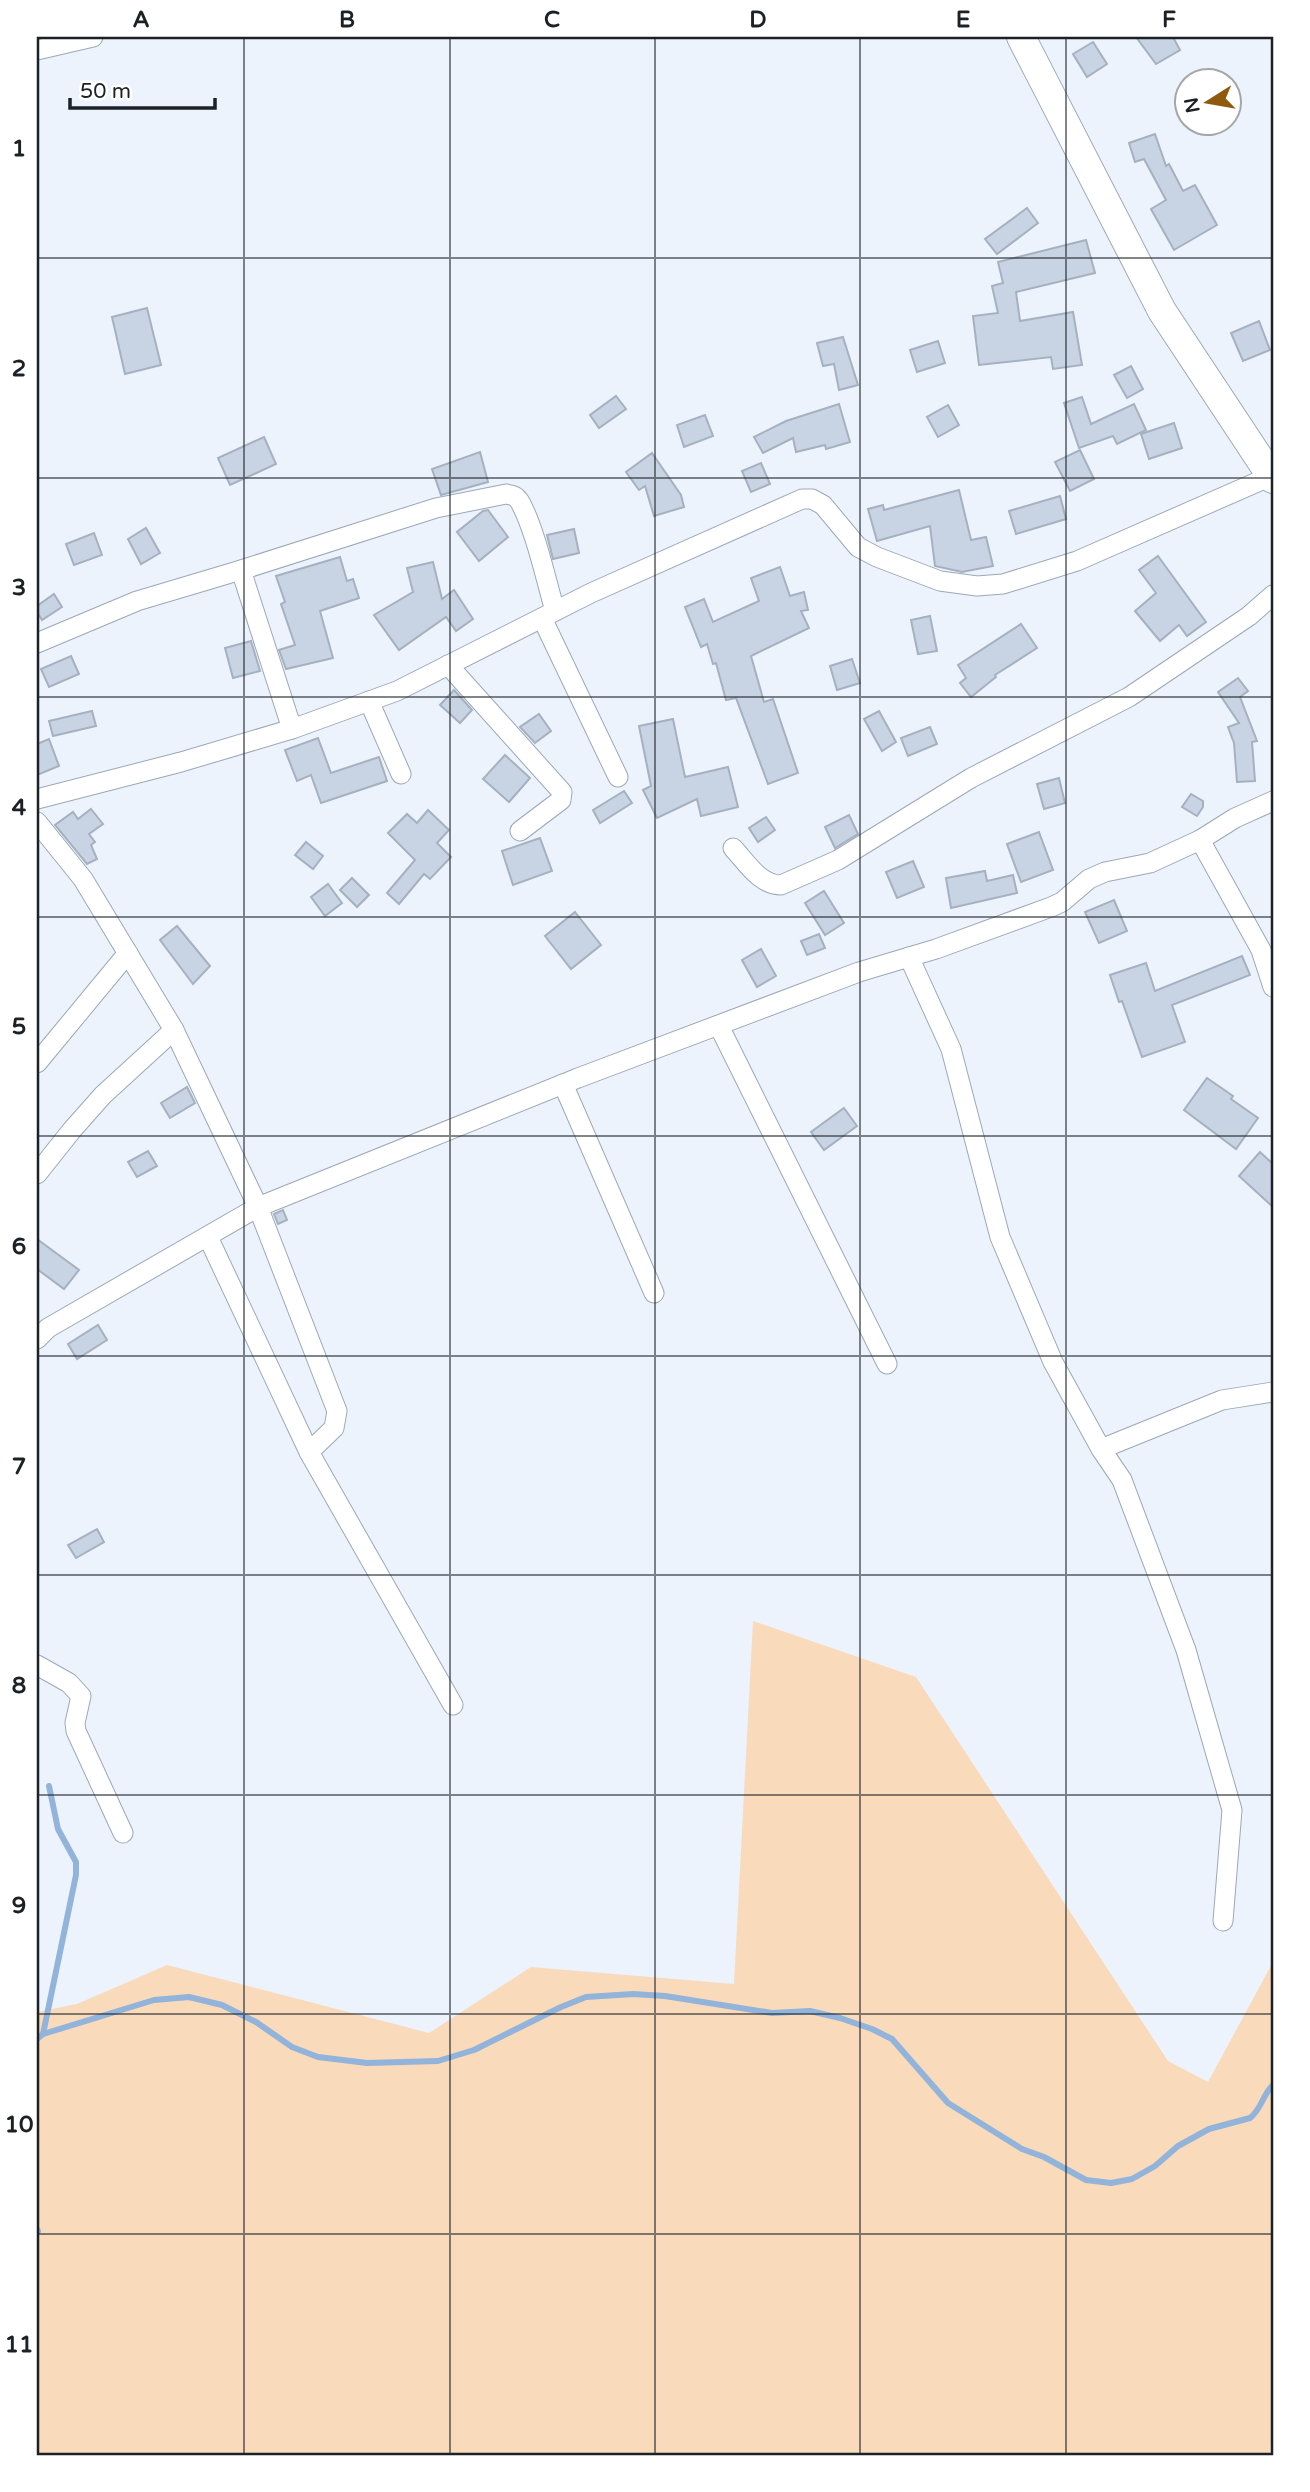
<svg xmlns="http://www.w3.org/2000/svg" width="1310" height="2492" font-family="'Varela Round',sans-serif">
	<rect width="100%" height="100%" fill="#ecf3fd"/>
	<polygon fill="#f9dabb" points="753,1621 916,1677 1168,2061 1208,2082 1273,1962 1273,2412 1270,2455 37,2455 37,2012 77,2004 167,1965 429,2033 531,1967 734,1984"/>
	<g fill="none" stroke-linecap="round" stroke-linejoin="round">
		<g stroke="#92b3da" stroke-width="6">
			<polyline points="43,2034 76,1875 76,1862 58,1829 49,1786"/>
			<path d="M 37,2039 L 43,2034 L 154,2000 L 189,1997 L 222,2005 L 256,2022 L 292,2047 L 318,2057 L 367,2063 L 438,2061 L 474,2050 L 561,2007 L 586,1997 L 633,1994 L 665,1996 L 772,2013 L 810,2011 L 840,2018 L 872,2029 L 892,2039 L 948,2103 L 1022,2149 L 1044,2157 L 1086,2180 L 1111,2183 L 1132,2179 L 1155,2166 L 1178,2146 L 1209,2129 L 1250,2118 C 1261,2110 1263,2094 1273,2085"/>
			<polyline points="37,2229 38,2231"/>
		</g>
	</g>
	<g fill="#c8d4e3" stroke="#a5b1c0" stroke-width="2">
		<polygon points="1136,37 1173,37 1180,50 1156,64"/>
		<polygon points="1093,42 1107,64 1087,77 1073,54"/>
		<polygon points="1155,134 1166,166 1169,164 1183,191 1195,185 1217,225 1174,250 1151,209 1166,200 1144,159 1135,162 1129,143"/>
		<polygon points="1027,208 1038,223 997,254 985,239"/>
		<polygon points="1086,240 1095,273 1016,292 1020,321 1073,312 1082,365 1053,369 1051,357 979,365 973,316 998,313 992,286 1003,283 998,262"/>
		<polygon points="147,308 161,365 125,374 112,317"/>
		<polygon points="1259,321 1270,350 1243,361 1231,333"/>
		<polygon points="843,337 858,385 839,390 834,364 823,366 817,343"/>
		<polygon points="938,341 945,363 917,372 910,350"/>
		<polygon points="1131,366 1143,389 1127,398 1114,375"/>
		<polygon points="616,396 626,409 599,428 590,415"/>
		<polygon points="1082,397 1091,424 1134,404 1146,430 1117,444 1113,436 1079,448 1064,403"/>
		<polygon points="839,404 850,442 826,449 825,445 796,452 793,438 763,453 754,437 786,421"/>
		<polygon points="948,405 959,425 938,437 927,417"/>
		<polygon points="705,415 713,436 684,447 677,425"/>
		<polygon points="1174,423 1182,448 1149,459 1141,434"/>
		<polygon points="264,437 276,464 230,485 218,458"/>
		<polygon points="1080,450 1094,479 1070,491 1055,462"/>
		<polygon points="480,452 488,482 441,495 432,469"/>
		<polygon points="652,453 681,495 684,507 654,516 645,486 639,490 626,472"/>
		<polygon points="761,463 770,484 751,492 742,471"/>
		<polygon points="959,490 971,540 986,537 993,566 962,572 935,566 930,526 877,541 868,509 883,505 884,510"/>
		<polygon points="1060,496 1066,519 1016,534 1009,511"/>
		<polygon points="488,510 508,537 479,561 457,532 483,511"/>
		<polygon points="146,528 160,553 141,564 128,539"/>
		<polygon points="574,529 579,553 553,559 547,535"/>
		<polygon points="94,533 102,555 74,565 66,544"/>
		<polygon points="1158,556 1206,622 1187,636 1179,625 1160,641 1135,611 1156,593 1139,570"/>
		<polygon points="340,557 347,581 353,579 359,598 320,611 333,658 286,669 279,650 295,645 281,604 285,602 276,576"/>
		<polygon points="433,562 442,599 454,590 473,619 456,631 446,617 399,650 374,615 413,592 407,568"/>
		<polygon points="780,567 790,596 804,592 808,610 801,611 809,628 751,656 764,702 773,699 798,773 768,784 736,698 726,700 716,663 713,664 707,644 701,647 685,607 704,599 713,622 759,601 751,578"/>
		<polygon points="54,594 62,607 42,620 37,612 37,606"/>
		<polygon points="930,616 937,651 918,654 911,620"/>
		<polygon points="1021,624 1037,648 995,675 996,677 971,697 960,683 966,678 958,665"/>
		<polygon points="251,641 260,671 233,678 225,648"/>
		<polygon points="71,656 79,674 49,687 41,669"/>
		<polygon points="852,659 860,683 837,690 830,666"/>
		<polygon points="1238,678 1248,691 1240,697 1257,741 1252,742 1255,781 1237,782 1234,743 1228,727 1239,723 1218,692"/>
		<polygon points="454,690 472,710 460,723 440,705"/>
		<polygon points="92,711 96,726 53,736 49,721"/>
		<polygon points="879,711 896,742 882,751 864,719"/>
		<polygon points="539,714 551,731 535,743 520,727"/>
		<polygon points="673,719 685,777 728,767 738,807 701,816 697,799 657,818 643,790 651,786 639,726"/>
		<polygon points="930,727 937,744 908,756 901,738"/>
		<polygon points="318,738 331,773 379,757 387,781 321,803 311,775 297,781 285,750"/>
		<polygon points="49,739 59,766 37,775 37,744"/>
		<polygon points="505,755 530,778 509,802 483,779"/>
		<polygon points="1059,778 1065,803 1044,809 1037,784"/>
		<polygon points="624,791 632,803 600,823 593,810"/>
		<polygon points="1191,794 1203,801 1203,807 1197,816 1182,807"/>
		<polygon points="91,809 103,824 89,834 95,842 91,845 97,859 87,864 55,825 73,812 78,819"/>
		<polygon points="428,810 449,830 437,843 451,857 430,879 424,874 399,904 387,893 415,860 388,833 407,814 417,823"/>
		<polygon points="849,815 858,834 835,848 825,827"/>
		<polygon points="766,817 775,830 758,842 749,828"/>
		<polygon points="1039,832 1053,870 1021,882 1007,844"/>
		<polygon points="540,838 552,871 513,885 502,851"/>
		<polygon points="306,842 323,856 313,869 295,855"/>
		<polygon points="913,861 924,887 897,898 886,872"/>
		<polygon points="985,871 987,881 1013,875 1017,893 951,908 946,878"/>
		<polygon points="352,878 369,895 357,907 340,890"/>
		<polygon points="328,884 342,903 325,916 311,897"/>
		<polygon points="824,891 844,923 825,935 805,903"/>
		<polygon points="1114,900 1127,931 1099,943 1085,912"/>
		<polygon points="575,912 601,945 571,969 545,936"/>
		<polygon points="177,926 210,966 193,984 160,940"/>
		<polygon points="819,934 825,948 807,955 801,941"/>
		<polygon points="761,949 776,976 757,987 742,960"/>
		<polygon points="1242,956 1250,975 1172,1005 1185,1042 1142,1057 1122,1001 1119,1002 1110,975 1146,963 1155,991"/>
		<polygon points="1207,1078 1233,1096 1231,1099 1258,1118 1236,1149 1184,1110"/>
		<polygon points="187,1087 195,1103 170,1118 161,1103"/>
		<polygon points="844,1108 857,1126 824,1150 811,1132"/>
		<polygon points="148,1151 157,1166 137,1177 128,1162"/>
		<polygon points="1260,1152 1273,1164 1273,1207 1239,1176"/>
		<polygon points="283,1210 287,1220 278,1224 274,1214"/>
		<polygon points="37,1239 79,1270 64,1289 37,1269"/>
		<polygon points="98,1325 107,1340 77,1359 68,1344"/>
		<polygon points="97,1529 104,1542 76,1558 68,1545"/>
	</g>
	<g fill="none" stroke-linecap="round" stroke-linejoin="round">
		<g stroke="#9ca8b6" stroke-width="21">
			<g id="street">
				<polyline points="37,50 93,37"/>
				<polyline points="542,618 618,777"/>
				<polyline points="37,643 137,601 241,570"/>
				<polyline points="448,665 562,792 561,800 520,831"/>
				<polyline points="369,701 401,774"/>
				<path d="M 292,729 L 241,570 L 436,508 L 506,494 C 513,495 516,496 520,502 C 535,529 546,580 555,611"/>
				<polyline points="37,799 181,762 292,729 397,691 591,593 802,499 812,499 823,505 858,547 877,557 940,581 977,586 1003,584 1077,561 1271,476"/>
				<polyline points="37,822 83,879 174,1030 258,1207 337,1411 334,1428 309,1452"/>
				<polyline points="1200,840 1261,950 1273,987"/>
				<path d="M 733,848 C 747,863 760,885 781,885 L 838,860 L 971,778 L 1129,697 L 1249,616 L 1273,595"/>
				<polyline points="909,957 951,1049 1000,1237 1053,1362 1101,1449 1122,1480 1186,1650 1232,1810 1223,1921"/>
				<polyline points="719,1026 887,1364"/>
				<polyline points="37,1063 128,953"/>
				<polyline points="563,1084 654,1293"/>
				<polyline points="37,1174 72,1130 103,1095 174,1030"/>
				<polyline points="208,1237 309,1452 453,1705"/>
				<polyline points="37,1339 48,1328 258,1207 578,1078 859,972 936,949 1051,907 1062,902 1089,879 1105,872 1150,863 1200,840 1235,818 1273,801"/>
				<polyline points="1101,1449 1222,1400 1273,1392"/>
				<polyline points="37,1665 69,1683 81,1696 75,1723 76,1731 123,1833"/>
			</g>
		</g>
		<g stroke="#9ca8b6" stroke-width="30">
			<polyline id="secondary" points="1021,37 1162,311 1273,479"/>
		</g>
		<use href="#street" stroke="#fff" stroke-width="19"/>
		<use href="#secondary" stroke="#fff" stroke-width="28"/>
	</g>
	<path fill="none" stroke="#1c2126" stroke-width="2" stroke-opacity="0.55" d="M 244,37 L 244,2455M 450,37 L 450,2455M 655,37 L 655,2455M 860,37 L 860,2455M 1066,37 L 1066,2455M 37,258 L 1273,258M 37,478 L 1273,478M 37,697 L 1273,697M 37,917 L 1273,917M 37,1136 L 1273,1136M 37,1356 L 1273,1356M 37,1575 L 1273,1575M 37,1795 L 1273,1795M 37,2014 L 1273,2014M 37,2234 L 1273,2234"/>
	<rect width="1310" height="2492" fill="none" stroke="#ffffff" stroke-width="77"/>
	<g transform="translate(1208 102) rotate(259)"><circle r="33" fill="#ffffff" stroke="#a4a6a8" stroke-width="2"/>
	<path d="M0-5L12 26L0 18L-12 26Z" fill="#8f590e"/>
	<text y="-10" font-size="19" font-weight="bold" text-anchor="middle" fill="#1c2126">N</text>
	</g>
	<path d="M70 98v10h145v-10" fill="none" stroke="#1c2126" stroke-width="3.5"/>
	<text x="80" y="98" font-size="21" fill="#1c2126" stroke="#ffffff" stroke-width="5" paint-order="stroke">50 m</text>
	<rect x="38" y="38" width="1234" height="2416" fill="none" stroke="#1c2126" stroke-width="2.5"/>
	<g font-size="23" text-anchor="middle" font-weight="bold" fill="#1c2126">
		<text x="141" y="27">A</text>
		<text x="347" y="27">B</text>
		<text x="552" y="27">C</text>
		<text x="758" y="27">D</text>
		<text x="963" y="27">E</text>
		<text x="1169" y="27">F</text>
		<text x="19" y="156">1</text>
		<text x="19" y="376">2</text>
		<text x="19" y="595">3</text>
		<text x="19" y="815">4</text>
		<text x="19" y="1034">5</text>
		<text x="19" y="1254">6</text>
		<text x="19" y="1474">7</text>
		<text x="19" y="1693">8</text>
		<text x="19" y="1913">9</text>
		<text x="19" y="2132">10</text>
		<text x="19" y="2352">11</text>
	</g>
</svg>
